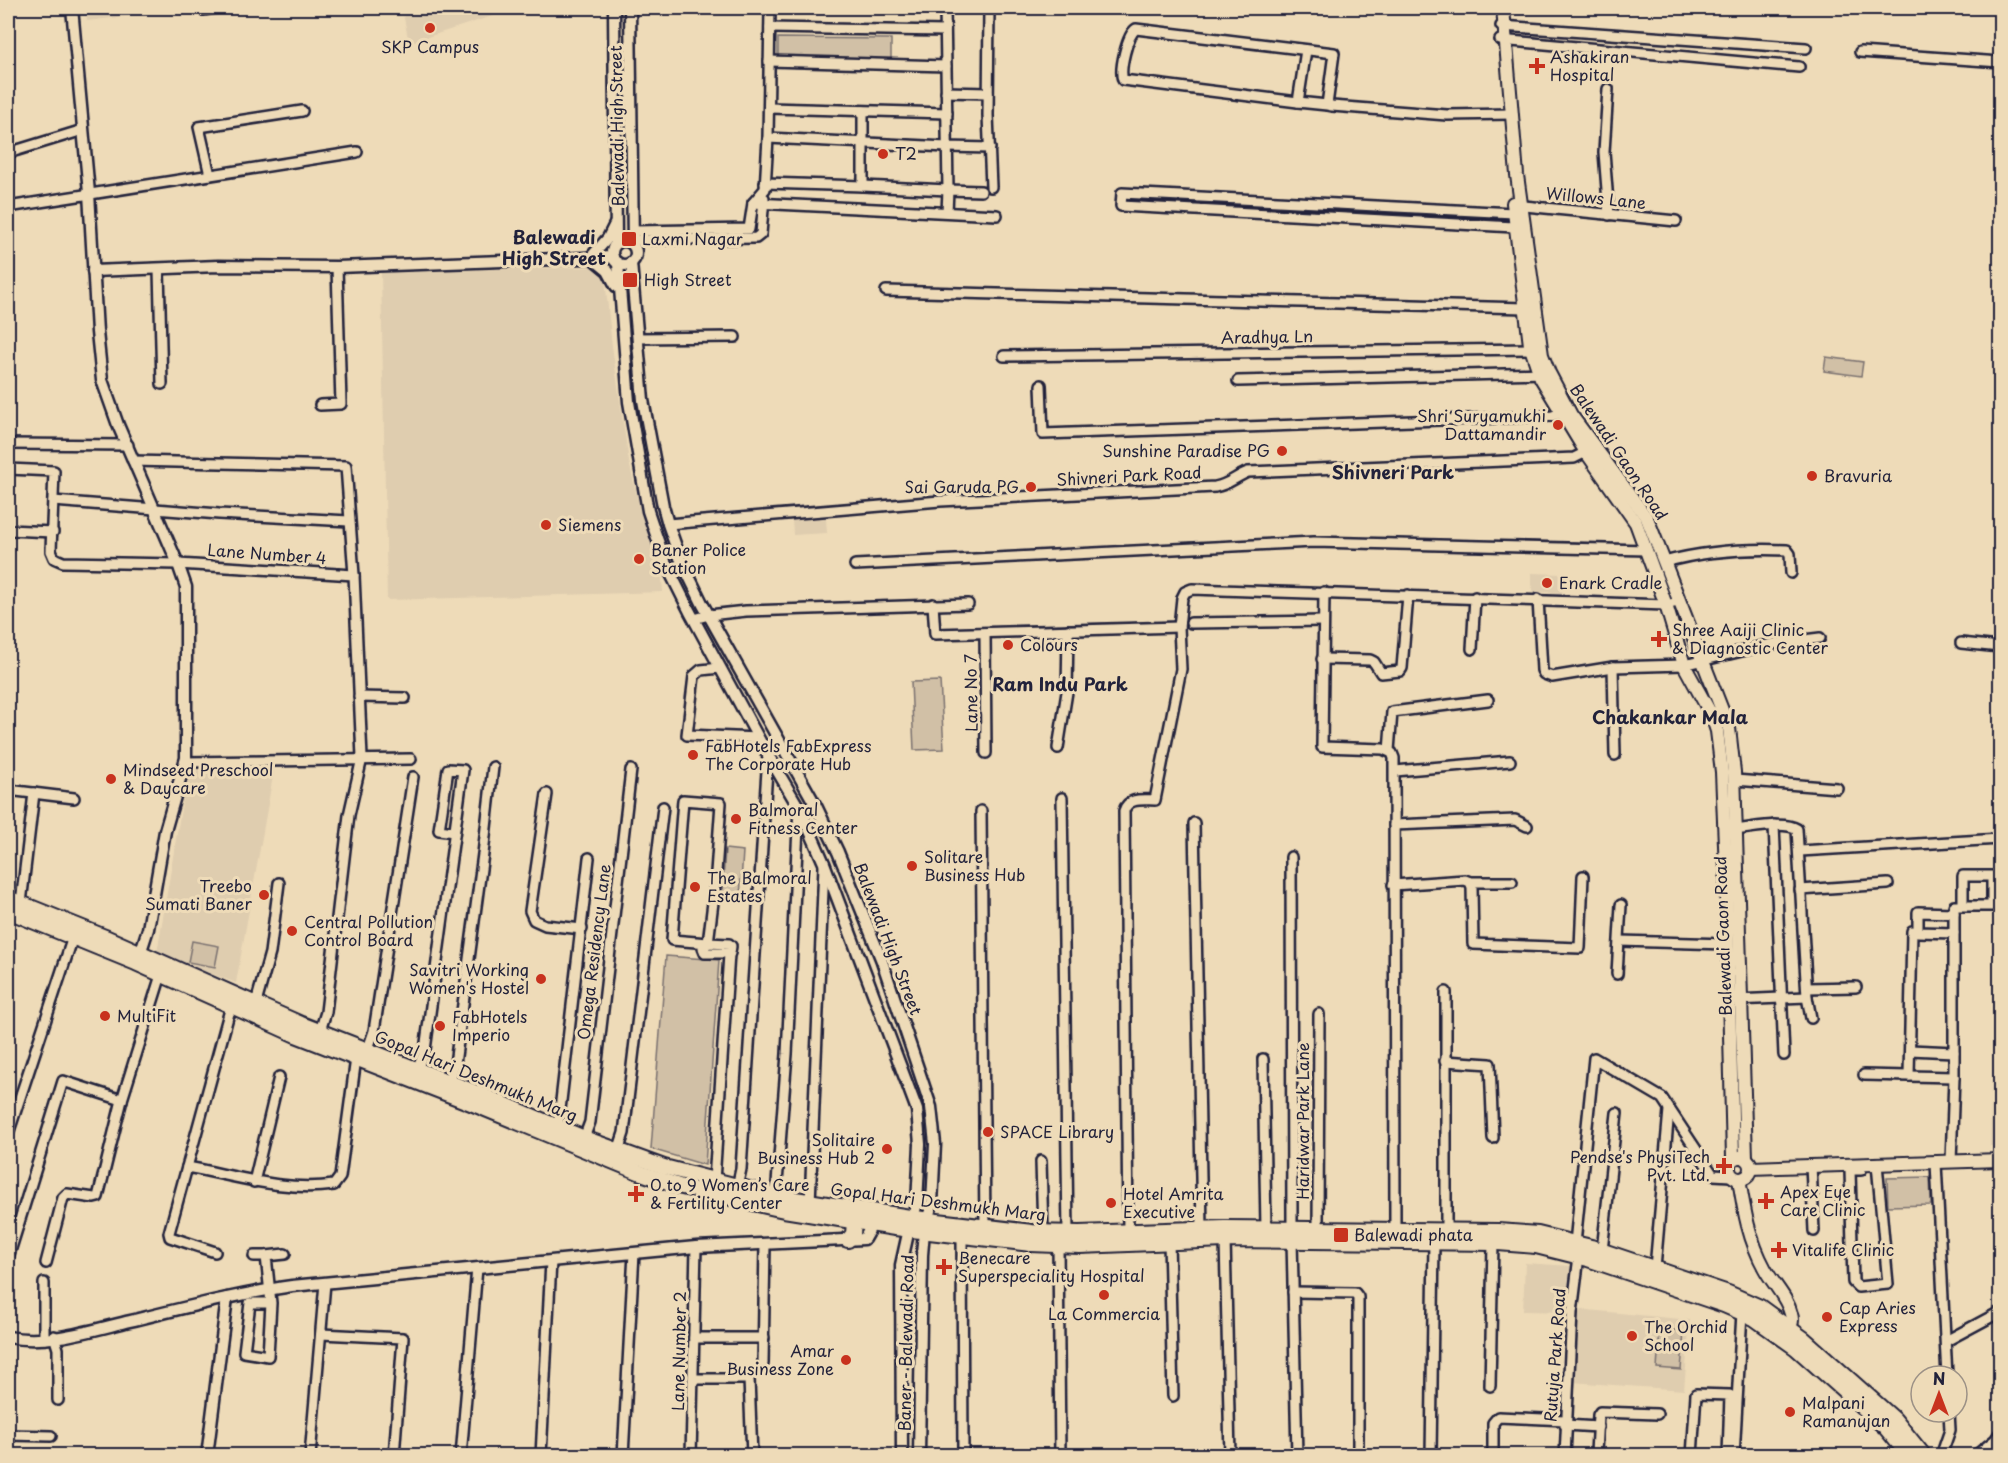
<svg xmlns="http://www.w3.org/2000/svg" width="2008" height="1463" font-family="'Playpen Sans',sans-serif">
	<rect width="100%" height="100%" fill="#eedbb8"/>
	<filter id="ink" filterUnits="userSpaceOnUse"><feTurbulence type="fractalNoise" baseFrequency=".0167" numOctaves="2"/><feDisplacementMap in="SourceGraphic" scale="12" xChannelSelector="R" yChannelSelector="G"/><feConvolveMatrix kernelMatrix="1 2 1 2 8 2 1 2 1" color-interpolation-filters="sRGB"/></filter>
	<g filter="url(#ink)">
		<g fill="#dfcdaf">
			<polygon points="86,8 171,8 171,11 87,21"/>
			<polygon points="402,8 517,8 409,43"/>
			<polygon points="592,267 602,272 605,279 612,346 629,462 642,516 661,567 663,592 387,600 381,271"/>
			<polygon points="826,518 827,533 793,535 792,520"/>
			<polygon points="1532,573 1563,574 1562,593 1532,592"/>
			<polygon points="188,767 274,770 236,983 157,953"/>
			<polygon points="1991,1083 2000,1083 2000,1146 1990,1146"/>
			<polygon points="1525,1263 1571,1266 1567,1312 1523,1311"/>
			<polygon points="1578,1309 1690,1320 1684,1390 1571,1382"/>
		</g>
		<g fill="#d1c0a6" stroke="#7a7170" stroke-width="1.5">
			<polygon points="778,38 891,39 891,59 778,58"/>
			<polygon points="1826,357 1863,362 1861,376 1824,371"/>
			<polygon points="940,681 944,749 914,750 911,682"/>
			<polygon points="725,849 743,851 740,898 722,898"/>
			<polygon points="192,941 219,946 215,967 188,962"/>
			<polygon points="666,956 719,960 705,1165 651,1149"/>
			<polygon points="1930,1177 1931,1205 1888,1206 1887,1178"/>
			<polygon points="1660,1329 1684,1331 1681,1370 1657,1368"/>
		</g>
		<g fill="none" stroke-linecap="round" stroke-linejoin="round">
			<polyline stroke="#716a6b" stroke-width="3" points="1994,1456 2000,1447"/>
			<g stroke="#22223b" stroke-width="14">
				<g id="minor">
					<polyline points="989,8 988,115 991,187"/>
					<polyline points="203,10 216,8"/>
					<polyline points="1501,26 1806,48"/>
					<polyline points="770,28 945,31"/>
					<polyline points="1500,40 1799,67"/>
					<polyline points="1860,52 2000,62"/>
					<polyline points="769,61 946,66"/>
					<polyline points="1608,89 1604,152 1609,215"/>
					<polyline points="946,92 988,93"/>
					<polyline points="1298,102 1306,50"/>
					<path d="M 1327,105 L 1334,53 L 1136,29 C 1127,35 1119,70 1123,80 L 1298,102 L 1327,105 L 1332,106 L 1447,115 L 1512,114"/>
					<polyline points="769,108 947,113"/>
					<polyline points="768,138 947,147 990,148"/>
					<polyline points="8,153 83,130"/>
					<polyline points="210,175 199,127 302,111"/>
					<polyline points="765,183 863,186 863,111"/>
					<polyline points="863,186 948,190 945,8"/>
					<polyline points="753,203 997,215"/>
					<polyline points="1515,205 1676,221"/>
					<polyline points="8,207 357,152"/>
					<polyline points="947,212 948,190 981,191"/>
					<polyline points="1514,213 1122,193 1121,206 1514,227"/>
					<polyline points="634,231 749,229 753,203 765,189 768,138 770,8"/>
					<polyline points="634,240 756,238 761,234 764,198"/>
					<polyline points="159,270 162,384"/>
					<polyline points="886,291 1525,308"/>
					<polyline points="638,338 735,337"/>
					<polyline points="1004,356 1531,349"/>
					<polyline points="1238,381 1545,373"/>
					<polyline points="1041,385 1043,434 1552,416 1562,413"/>
					<polyline points="320,405 341,404 337,267"/>
					<polyline points="8,444 128,445"/>
					<polyline points="133,461 346,466 354,575 362,758 349,815 326,1012 320,1031"/>
					<polyline points="8,469 54,471 51,551 54,558 63,562 178,564 354,575"/>
					<polyline points="53,501 219,514 349,521"/>
					<path d="M 668,524 L 940,501 L 1215,487 C 1230,484 1235,477 1248,472 L 1574,458 L 1586,452"/>
					<polyline points="8,530 53,532"/>
					<path d="M 1664,562 C 1705,551 1745,548 1787,550 L 1790,554 L 1791,573"/>
					<polyline points="855,565 1314,542 1647,550"/>
					<polyline points="1324,592 1322,747 1383,749 1392,753 1394,758 1395,1230"/>
					<polyline points="1538,599 1542,670 1544,674 1552,677 1613,667 1684,665 1771,644 1820,638"/>
					<polyline points="933,604 935,634 1179,627"/>
					<polyline points="694,619 709,615 746,611 968,604"/>
					<polyline points="1191,623 1323,621"/>
					<polyline points="985,633 986,753"/>
					<polyline points="1961,643 2000,647"/>
					<polyline points="1472,649 1475,597"/>
					<polyline points="1322,659 1370,660 1374,662 1381,673 1400,671 1402,668 1408,595"/>
					<polyline points="1613,667 1615,755"/>
					<polyline points="720,668 701,670 694,676 687,735 758,738"/>
					<polyline points="359,697 405,698"/>
					<polyline points="1058,748 1067,692 1068,630"/>
					<polyline points="1389,751 1392,712 1488,700"/>
					<polyline points="185,762 411,759"/>
					<polyline points="1395,771 1510,761"/>
					<polyline points="1735,780 1837,788"/>
					<polyline points="8,790 74,798"/>
					<polyline points="547,794 530,911 534,920 545,925 582,929"/>
					<polyline points="1062,798 1068,1233"/>
					<polygon points="683,800 721,803 715,886 708,943 672,940"/>
					<polyline points="981,811 985,1228"/>
					<polyline points="1194,823 1202,1228"/>
					<polyline points="1394,825 1515,820 1527,826"/>
					<polyline points="1774,825 1784,1055"/>
					<path d="M 1729,830 C 1746,830 1783,820 1797,829 L 1807,997 L 1811,1018"/>
					<polyline points="1800,851 2000,839"/>
					<polyline points="1291,857 1292,1228"/>
					<polyline points="1470,882 1512,882"/>
					<polyline points="1393,885 1465,880 1470,882 1472,887 1473,944 1580,948 1583,876"/>
					<polyline points="1800,890 1888,884"/>
					<polyline points="21,903 34,793"/>
					<polyline points="1954,933 1918,932 1918,912 1954,913"/>
					<polyline points="1620,941 1727,944"/>
					<polygon points="708,943 729,944 731,946 730,953 705,953 703,948"/>
					<polyline points="1617,974 1621,905"/>
					<polyline points="1807,988 1856,987"/>
					<polyline points="1446,992 1446,1230"/>
					<polyline points="1735,1000 1807,997"/>
					<polyline points="256,1003 270,953 279,883"/>
					<polyline points="368,1049 374,1031 413,777"/>
					<polyline points="1910,1050 1954,1052"/>
					<polyline points="1263,1059 1266,1228"/>
					<polyline points="1445,1061 1490,1064 1493,1138"/>
					<polyline points="417,1069 425,1050 463,770 448,769 439,830 454,832"/>
					<polyline points="1864,1075 1954,1077"/>
					<polyline points="1909,1076 1912,931"/>
					<polyline points="449,1081 455,1064 483,854 493,767"/>
					<polyline points="558,1127 589,858"/>
					<polyline points="8,1134 73,937"/>
					<polyline points="584,1138 590,1122 631,770"/>
					<polyline points="618,1151 624,1133 663,807"/>
					<polyline points="1041,1161 1043,1233"/>
					<polyline points="1951,1162 1954,1077 1954,906 1992,906 1992,876 1963,876 1963,906"/>
					<polyline points="1936,1163 1947,1376"/>
					<polyline points="1811,1165 1814,1231"/>
					<path d="M 187,1167 C 236,1176 284,1192 334,1185 L 340,1177 L 356,1058"/>
					<polyline points="1861,1170 1850,1170 1853,1282 1858,1287 1888,1284 1877,1164"/>
					<polyline points="714,1181 729,954"/>
					<polyline points="254,1182 279,1077"/>
					<polyline points="737,1187 741,1169 768,755"/>
					<polyline points="776,1196 787,1054 799,807"/>
					<polyline points="810,1203 824,866"/>
					<polyline points="1318,1228 1319,1014"/>
					<path d="M 1128,1231 L 1124,811 C 1128,797 1143,800 1155,800 L 1181,669 L 1179,627 L 1182,598 L 1185,592 L 1192,589 L 1666,605 L 1678,602"/>
					<polyline points="962,1237 963,1456"/>
					<polyline points="1225,1240 1230,1456"/>
					<polyline points="1292,1240 1297,1456"/>
					<polyline points="1169,1242 1173,1396"/>
					<polyline points="1575,1243 1594,1058 1662,1098 1713,1175 1731,1176"/>
					<polyline points="1058,1245 1060,1456"/>
					<polyline points="1602,1251 1617,1113"/>
					<polyline points="215,1252 170,1237 169,1233 231,1006"/>
					<polyline points="254,1256 266,1256"/>
					<polyline points="8,1258 63,1081 122,1100 161,975"/>
					<polyline points="46,1263 63,1198 67,1194 94,1198 98,1197 122,1100"/>
					<polyline points="1655,1268 1669,1110"/>
					<polyline points="44,1283 44,1338"/>
					<polyline points="1293,1292 1355,1293 1358,1297 1358,1456"/>
					<polyline points="271,1303 250,1303 244,1352 268,1356 271,1303 266,1256 285,1254"/>
					<polyline points="321,1334 403,1338 394,1456"/>
					<polyline points="54,1336 58,1349 58,1400"/>
					<polyline points="694,1338 764,1338"/>
					<polyline points="1946,1341 2000,1312"/>
					<polyline points="763,1364 765,1244"/>
					<polyline points="693,1379 749,1379 752,1456"/>
					<polyline points="1490,1386 1493,1243"/>
					<polyline points="1565,1425 1598,1427"/>
					<polyline points="8,1435 51,1436"/>
					<polyline points="1596,1453 1598,1415 1600,1412 1657,1414"/>
					<polyline points="310,1456 325,1283"/>
					<polyline points="461,1456 477,1268"/>
					<polyline points="541,1456 551,1261"/>
					<polyline points="623,1456 634,1253"/>
					<polyline points="691,1456 696,1247"/>
					<polyline points="1431,1456 1434,1242"/>
					<polyline points="1493,1456 1493,1423 1498,1417 1565,1420"/>
					<polyline points="1565,1456 1572,1313 1579,1256"/>
					<polyline points="1692,1456 1696,1394 1730,1395 1728,1456"/>
					<polyline points="1734,1456 1742,1312"/>
					<polyline points="1941,1456 1950,1430 1949,1412"/>
					<polyline points="1975,1456 1995,1440 2000,1433"/>
				</g>
			</g>
			<g stroke="#22223b" stroke-width="15">
				<g id="tertiary">
					<polyline points="72,8 89,193 97,332 102,380 118,425 178,564 186,587 186,758 165,831 148,929 139,957"/>
					<polyline points="614,8 616,244"/>
					<polyline points="630,8 633,245"/>
					<circle cx="624" cy="253" r="12"/>
					<polyline points="591,257 608,271 616,286"/>
					<polyline points="591,257 608,238 615,224"/>
					<polyline points="618,263 629,402 648,511 654,529 666,564 690,612 761,743 802,813 824,863 917,1110 920,1144 917,1204 909,1229 901,1265 902,1456"/>
					<polyline points="631,263 643,400 663,506 668,524 680,558 703,605 816,806 838,852 882,961 931,1107 935,1144 932,1204 924,1231 922,1255 919,1456"/>
					<polyline points="93,271 218,266 337,267 613,257"/>
					<path d="M 8,1337 C 47,1345 92,1330 130,1321 C 184,1308 237,1294 292,1286 L 696,1247 L 864,1239 L 872,1225"/>
					<polyline points="207,1456 227,1298"/>
				</g>
			</g>
			<g stroke="#22223b" stroke-width="16">
				<g id="secondary">
					<polyline points="1503,8 1517,175 1542,355 1549,373 1571,415 1647,518 1729,728 1734,772 1746,1158"/>
					<polyline points="1513,203 1530,345 1541,378 1584,449 1636,523 1666,605 1684,665 1712,716 1717,731 1722,772 1726,870 1733,1158"/>
					<circle cx="1740" cy="1168" r="11"/>
					<polyline points="1751,1168 2000,1160"/>
					<path d="M 1739,1179 C 1744,1211 1749,1240 1765,1269 C 1773,1284 1787,1297 1791,1314 C 1794,1323 1790,1328 1785,1335"/>
				</g>
			</g>
			<g stroke="#22223b" stroke-width="18">
				<g id="primary">
					<polyline points="8,898 105,937 301,1024 485,1096 584,1138 664,1167 776,1196 929,1220 1032,1232 1079,1233 1224,1228 1498,1231 1538,1234 1591,1247 1728,1293 1760,1307 1804,1339 1894,1419 1924,1456"/>
					<polyline points="8,911 136,963 296,1035 471,1103 641,1173 682,1187 784,1210 895,1228 1031,1244 1080,1246 1225,1240 1498,1243 1536,1246 1588,1259 1724,1305 1754,1318 1796,1348 1885,1427 1909,1456"/>
					<polyline points="848,1240 853,1234 854,1222"/>
				</g>
			</g>
			<use href="#minor" stroke="#eedbb8" stroke-width="9"/>
			<use href="#tertiary" stroke="#eedbb8" stroke-width="10"/>
			<use href="#secondary" stroke="#eedbb8" stroke-width="12"/>
			<use href="#primary" stroke="#eedbb8" stroke-width="14"/>
		</g>
	</g>
	<g fill="#c8321e" stroke="#eedbb8" stroke-width="2">
		<circle cx="430" cy="28" r="6"/>
		<path d="M1534 57h6v6h6v6h-6v6h-6v-6h-6v-6h6z"/>
		<circle cx="883" cy="154" r="6"/>
		<rect x="621" y="231" width="16" height="16" rx="3"/>
		<rect x="622" y="272" width="16" height="16" rx="3"/>
		<circle cx="1558" cy="425" r="6"/>
		<circle cx="1282" cy="451" r="6"/>
		<circle cx="1812" cy="476" r="6"/>
		<circle cx="1031" cy="487" r="6"/>
		<circle cx="546" cy="525" r="6"/>
		<circle cx="639" cy="559" r="6"/>
		<circle cx="1547" cy="583" r="6"/>
		<path d="M1656 630h6v6h6v6h-6v6h-6v-6h-6v-6h6z"/>
		<circle cx="1008" cy="645" r="6"/>
		<circle cx="693" cy="755" r="6"/>
		<circle cx="111" cy="779" r="6"/>
		<circle cx="736" cy="819" r="6"/>
		<circle cx="912" cy="866" r="6"/>
		<circle cx="695" cy="887" r="6"/>
		<circle cx="264" cy="895" r="6"/>
		<circle cx="292" cy="931" r="6"/>
		<circle cx="541" cy="979" r="6"/>
		<circle cx="105" cy="1016" r="6"/>
		<circle cx="440" cy="1026" r="6"/>
		<circle cx="988" cy="1132" r="6"/>
		<circle cx="887" cy="1149" r="6"/>
		<path d="M1721 1157h6v6h6v6h-6v6h-6v-6h-6v-6h6z"/>
		<path d="M633 1185h6v6h6v6h-6v6h-6v-6h-6v-6h6z"/>
		<path d="M1763 1192h6v6h6v6h-6v6h-6v-6h-6v-6h6z"/>
		<circle cx="1111" cy="1203" r="6"/>
		<rect x="1333" y="1227" width="16" height="16" rx="3"/>
		<path d="M1776 1241h6v6h6v6h-6v6h-6v-6h-6v-6h6z"/>
		<path d="M941 1258h6v6h6v6h-6v6h-6v-6h-6v-6h6z"/>
		<circle cx="1104" cy="1295" r="6"/>
		<circle cx="1827" cy="1317" r="6"/>
		<circle cx="1632" cy="1336" r="6"/>
		<circle cx="846" cy="1360" r="6"/>
		<circle cx="1790" cy="1412" r="6"/>
	</g>
	<g text-anchor="middle" stroke-width="6" stroke-linejoin="round" paint-order="stroke">
		<g font-size="16" fill="#22223b" stroke="#eedbb8" text-anchor="start">
			<text x="430" y="53" text-anchor="middle">SKP Campus</text>
			<text x="1550" y="63">Ashakiran<tspan x="1550" dy="18">Hospital</tspan></text>
			<text x="895" y="160">T2</text>
			<text x="642" y="245">Laxmi Nagar</text>
			<text x="644" y="286">High Street</text>
			<text x="1546" y="422" text-anchor="end">Shri Suryamukhi<tspan x="1546" dy="18">Dattamandir</tspan></text>
			<text x="1270" y="457" text-anchor="end">Sunshine Paradise PG</text>
			<text x="1824" y="482">Bravuria</text>
			<text x="1019" y="493" text-anchor="end">Sai Garuda PG</text>
			<text x="558" y="531">Siemens</text>
			<text x="651" y="556">Baner Police<tspan x="651" dy="18">Station</tspan></text>
			<text x="1559" y="589">Enark Cradle</text>
			<text x="1672" y="636">Shree Aaiji Clinic<tspan x="1672" dy="18">&amp; Diagnostic Center</tspan></text>
			<text x="1020" y="651">Colours</text>
			<text x="705" y="752">FabHotels FabExpress<tspan x="705" dy="18">The Corporate Hub</tspan></text>
			<text x="123" y="776">Mindseed Preschool<tspan x="123" dy="18">&amp; Daycare</tspan></text>
			<text x="748" y="816">Balmoral<tspan x="748" dy="18">Fitness Center</tspan></text>
			<text x="924" y="863">Solitare<tspan x="924" dy="18">Business Hub</tspan></text>
			<text x="707" y="884">The Balmoral<tspan x="707" dy="18">Estates</tspan></text>
			<text x="252" y="892" text-anchor="end">Treebo<tspan x="252" dy="18">Sumati Baner</tspan></text>
			<text x="304" y="928">Central Pollution<tspan x="304" dy="18">Control Board</tspan></text>
			<text x="529" y="976" text-anchor="end">Savitri Working<tspan x="529" dy="18">Women's Hostel</tspan></text>
			<text x="117" y="1022">MultiFit</text>
			<text x="452" y="1023">FabHotels<tspan x="452" dy="18">Imperio</tspan></text>
			<text x="1000" y="1138">SPACE Library</text>
			<text x="875" y="1146" text-anchor="end">Solitaire<tspan x="875" dy="18">Business Hub 2</tspan></text>
			<text x="1710" y="1163" text-anchor="end">Pendse's PhysiTech<tspan x="1710" dy="18">Pvt. Ltd.</tspan></text>
			<text x="650" y="1191">0 to 9 Women’s Care<tspan x="650" dy="18">&amp; Fertility Center</tspan></text>
			<text x="1780" y="1198">Apex Eye<tspan x="1780" dy="18">Care Clinic</tspan></text>
			<text x="1123" y="1200">Hotel Amrita<tspan x="1123" dy="18">Executive</tspan></text>
			<text x="1354" y="1241">Balewadi phata</text>
			<text x="1792" y="1256">Vitalife Clinic</text>
			<text x="958" y="1264">Benecare<tspan x="958" dy="18">Superspeciality Hospital</tspan></text>
			<text x="1839" y="1314">Cap Aries<tspan x="1839" dy="18">Express</tspan></text>
			<text x="1104" y="1320" text-anchor="middle">La Commercia</text>
			<text x="1644" y="1333">The Orchid<tspan x="1644" dy="18">School</tspan></text>
			<text x="834" y="1357" text-anchor="end">Amar<tspan x="834" dy="18">Business Zone</tspan></text>
			<text x="1802" y="1409">Malpani<tspan x="1802" dy="18">Ramanujan</tspan></text>
		</g>
		<g font-size="16" fill="#22223b" stroke="#eedbb8">
			<text transform="translate(617 126) rotate(-91)" y="6">Balewadi High Street</text>
			<text transform="translate(1596 198) rotate(6)" y="6">Willows Lane</text>
			<text transform="translate(1267 337) rotate(-1)" y="6">Aradhya Ln</text>
			<text transform="translate(1619 452) rotate(56)" y="6">Balewadi Gaon Road</text>
			<text transform="translate(1129 476) rotate(-3)" y="6">Shivneri Park Road</text>
			<text transform="translate(267 554) rotate(4)" y="6">Lane Number 4</text>
			<text transform="translate(971 693) rotate(-91)" y="6">Lane No 7</text>
			<text transform="translate(1723 936) rotate(-92)" y="6">Balewadi Gaon Road</text>
			<text transform="translate(888 939) rotate(69)" y="6">Balewadi High Street</text>
			<text transform="translate(594 952) rotate(-83)" y="6">Omega Residency Lane</text>
			<text transform="translate(476 1076) rotate(22)" y="6">Gopal Hari Deshmukh Marg</text>
			<text transform="translate(1303 1121) rotate(-90)" y="6">Haridwar Park Lane</text>
			<text transform="translate(938 1202) rotate(7)" y="6">Gopal Hari Deshmukh Marg</text>
			<text transform="translate(906 1343) rotate(-89)" y="6">Baner - Balewadi Road</text>
			<text transform="translate(679 1351) rotate(-89)" y="6">Lane Number 2</text>
			<text transform="translate(1555 1355) rotate(-86)" y="6">Rutuja Park Road</text>
		</g>
		<g font-size="18" font-weight="bold" fill="#22223b" stroke="#eedbb8">
			<text x="554" y="244">Balewadi<tspan x="554" dy="21">High Street</tspan></text>
			<text x="1393" y="479">Shivneri Park</text>
			<text x="1060" y="691">Ram Indu Park</text>
			<text x="1670" y="724">Chakankar Mala</text>
		</g>
	</g>
	<rect width="2008" height="1463" fill="none" stroke="#eedbb8" stroke-width="30"/>
	<rect x="15" y="15" width="1978" height="1433" fill="none" stroke="#22223b" stroke-width="2" filter="url(#ink)"/>
	<g transform="translate(1939 1394)"><circle r="28" fill="#eedbb8" stroke="#9c9186" stroke-width="1.5"/>
	<path d="M0-4.5L10 22L0 15L-10 22Z" fill="#c8321e"/>
	<text y="-9" font-size="16" font-weight="bold" text-anchor="middle" fill="#22223b">N</text>
	</g>
</svg>
